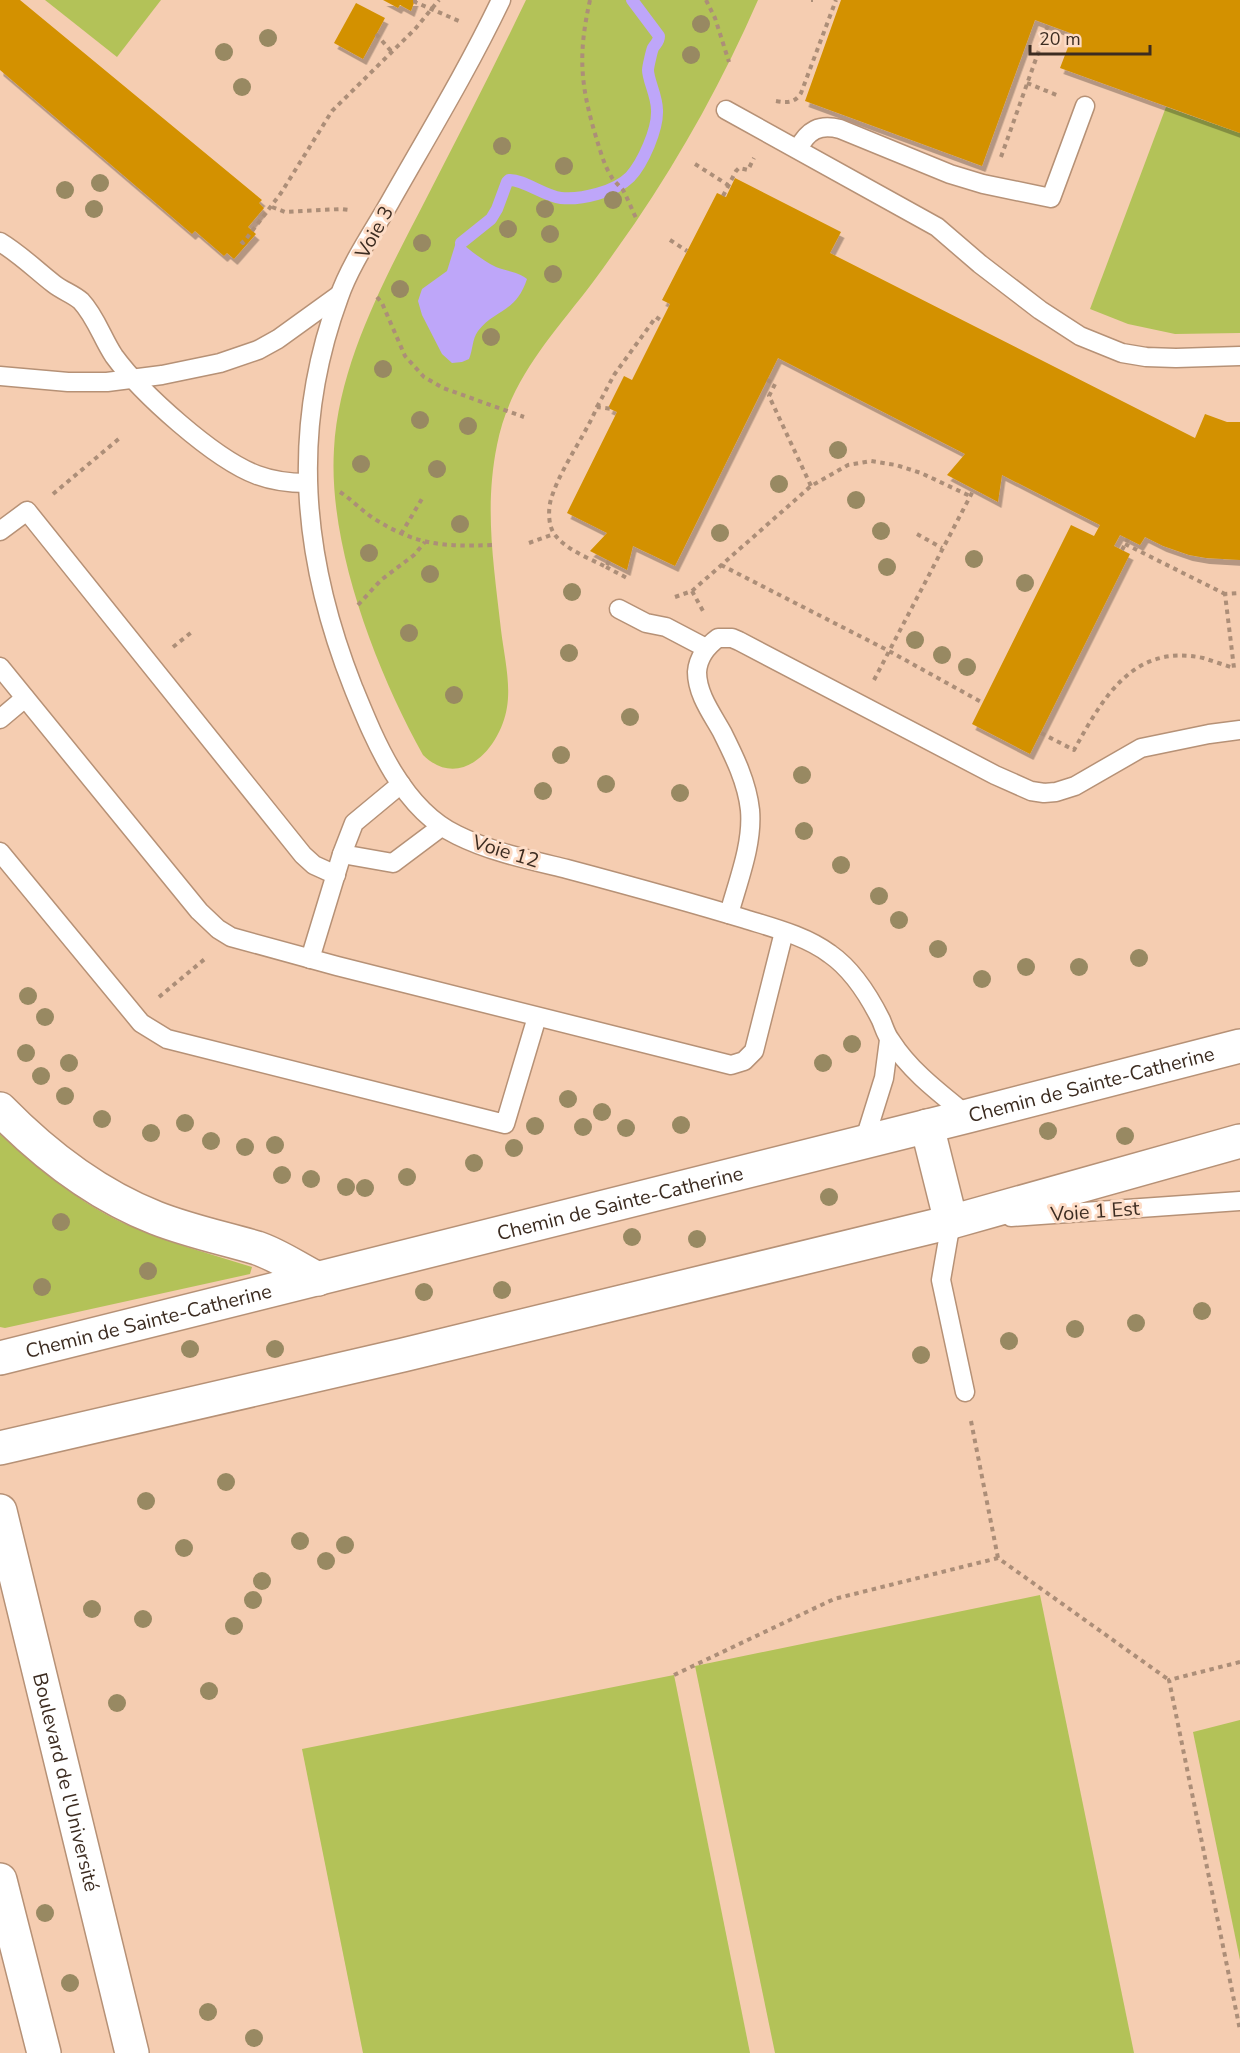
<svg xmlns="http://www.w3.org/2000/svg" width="1240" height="2053" font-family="'Nunito Sans',sans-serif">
	<defs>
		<filter id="shadow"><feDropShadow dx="3.5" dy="6" stdDeviation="0" flood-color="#0004"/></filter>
	</defs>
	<rect width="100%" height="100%" fill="#f5cdb1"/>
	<g fill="#b3c258">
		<polygon points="45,0 161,0 117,57"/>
		<path d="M 526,0 L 758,0 C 724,78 683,152 635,223 C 621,243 607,263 593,282 C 553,335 510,378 497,445 C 484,509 494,566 501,630 C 504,655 511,683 507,707 C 501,747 461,792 423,755 C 376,670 328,546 334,449 C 339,361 387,275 426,199 C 460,133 494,67 526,0 Z"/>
		<polygon points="1166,107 1240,133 1240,333 1175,334 1128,324 1090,309"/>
		<path d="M 0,1134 C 37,1168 83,1206 130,1226 C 169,1243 211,1254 252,1267 L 250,1274 L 5,1328 L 0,1327 Z"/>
		<polygon points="1040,1595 1134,2053 775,2053 695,1666"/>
		<polygon points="674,1675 750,2053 363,2053 302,1749"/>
		<polygon points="1240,1720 1240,1960 1193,1732"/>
	</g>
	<path fill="#bea6f9" d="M 457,239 C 469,250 482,260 496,267 C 506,271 519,272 527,279 C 516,313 495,309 478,331 C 472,339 473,350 469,359 L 462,362 L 452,363 L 442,354 L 422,315 L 418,301 L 422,289 L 447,271 Z"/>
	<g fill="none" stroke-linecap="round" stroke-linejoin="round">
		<path stroke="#bea6f9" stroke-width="12" d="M 461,243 L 491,219 L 497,209 L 507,182 L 509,180 C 523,179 544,196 561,198 C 581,200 615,192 630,177 C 643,163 658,129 657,110 C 657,96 648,80 648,70 C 648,67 652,50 653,48 C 656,43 659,42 659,36 L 632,0"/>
	</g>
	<g fill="#d39100" filter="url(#shadow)">
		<polygon points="0,0 20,0 262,200 259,203 264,208 248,227 256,234 234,259 227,253 224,256 195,231 192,234 0,70"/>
		<polygon points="383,0 415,0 411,11 400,5 398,8"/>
		<polygon points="841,0 1240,0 1240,133 1060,68 1073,34 1035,20 982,166 805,101"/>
		<polygon points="356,3 385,18 363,59 334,43"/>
		<polygon points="735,178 841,232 830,253 1195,438 1205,414 1227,422 1240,422 1240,560 1206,558 1189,555 1163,546 1145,537 1140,545 1120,535 1114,546 1130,554 1030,754 972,724 1071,525 1094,536 1100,525 1002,475 998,502 947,475 965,454 778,358 675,566 633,546 627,570 590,551 607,533 567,513 617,412 608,408 624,376 632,380 670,304 662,300 717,193 726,197"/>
	</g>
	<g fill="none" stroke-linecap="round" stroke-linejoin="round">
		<g stroke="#b69176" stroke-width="21">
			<g id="service">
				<path d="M 501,0 C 468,69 428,135 390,202 C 373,232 350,265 339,297 C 290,430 302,558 353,687 C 375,741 402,809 457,835 C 491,852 530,860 567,869 C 627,885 686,901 745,919 C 774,928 806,936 830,954 C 853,970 869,996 881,1020 C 884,1027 886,1035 891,1041 C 910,1071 941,1094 968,1116"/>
				<polyline points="726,110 937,227 980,264 1040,310 1080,336 1122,353 1146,357 1176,358 1240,356"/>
				<path d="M 798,149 C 808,130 819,124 840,129 L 950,174 L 983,184 L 1051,198 L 1085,106"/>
				<path d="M 0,242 C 20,254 36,270 54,284 C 63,291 73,294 81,301 C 96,317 102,338 114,356 C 141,393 214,459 257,475 C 273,481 290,483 307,483"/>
				<polyline points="0,376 68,382 107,382 162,375 220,363 258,350 278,339 339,295"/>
				<polyline points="0,531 27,511 303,855 314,865 336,875"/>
				<polyline points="619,609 646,623 666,627 706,648"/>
				<polyline points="0,667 199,911 218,929 231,937 337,966 731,1065 744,1061 754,1051 784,932"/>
				<polyline points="0,719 25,698"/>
				<polyline points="0,852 141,1023 167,1039 505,1124 537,1017"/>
				<polyline points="342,854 393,863 441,827"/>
				<path d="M 729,914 C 738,881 753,844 750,810 C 747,782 734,756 722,732 C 712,714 697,694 697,672 C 698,658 707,646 718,638 L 732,638 L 739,641 L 995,775 L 1031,791 L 1044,793 L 1056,792 L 1075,786 L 1141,748 L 1209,734 L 1240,730"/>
				<polyline points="310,959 342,854 354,823 401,784"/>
				<polyline points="864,1142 884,1078 889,1040"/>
				<polyline points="1011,1217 1240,1201"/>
				<polyline points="957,1221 951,1222 941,1280 965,1392"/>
			</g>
		</g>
		<g stroke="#b69176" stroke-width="36">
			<g id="secondary">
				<path d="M 0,1109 C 45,1155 95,1194 156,1218 C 189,1231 223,1238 257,1248 C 278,1255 298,1269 318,1279"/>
				<polyline points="927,1126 951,1222"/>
				<path id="s1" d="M 0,1358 L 968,1116 L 1240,1046"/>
				<polyline points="0,1448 403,1355 951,1222 1240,1141"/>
				<path id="s2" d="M 0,1511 L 132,2053"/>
				<polyline points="0,1880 44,2053"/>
			</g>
		</g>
		<g stroke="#ac8e78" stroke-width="4" stroke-dasharray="4.5 4.5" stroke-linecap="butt">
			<polyline points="415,0 415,2 459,21"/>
			<path d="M 590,0 C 578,54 580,84 596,137 C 600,150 604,165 611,176 C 614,182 619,185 623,190 C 628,199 632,210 637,220"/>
			<polyline points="706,0 715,18 729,62"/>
			<polyline points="811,0 813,0"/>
			<polyline points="376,34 391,51"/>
			<polyline points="1027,83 1059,96"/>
			<path d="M 776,101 C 787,103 795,103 801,93 L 836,0"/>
			<polyline points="1001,157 1048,25"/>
			<polyline points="695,164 728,185"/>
			<polyline points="723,196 736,171 739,168 748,170 754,158"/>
			<polyline points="272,207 285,212 341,209 349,210"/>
			<polyline points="670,240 687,251"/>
			<polyline points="241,241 243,243 281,193 332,111 415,29 439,0"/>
			<polyline points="377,297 382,303 405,356 424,377 443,388 524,417"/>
			<polyline points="767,380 775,384 769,396 811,486"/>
			<polyline points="597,407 614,375 656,317 662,321"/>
			<path d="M 340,492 C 351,499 361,510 373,518 C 415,545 443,547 492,545"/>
			<polyline points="53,494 121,437"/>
			<polyline points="401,534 423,497"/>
			<polyline points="917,534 942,548"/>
			<polyline points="529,543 554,534"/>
			<polyline points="1125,544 1225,594"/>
			<polyline points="1122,550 1128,539"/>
			<path d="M 609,561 L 606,567 C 589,558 568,551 555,535 C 548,526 548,510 551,499 C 561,467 584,438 597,407 L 612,409"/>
			<polyline points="721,565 889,651 983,703"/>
			<polyline points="606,567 627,578"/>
			<polyline points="692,591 703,611"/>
			<polyline points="675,597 692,591 811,486 848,465 871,461 896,465 921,473 970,496"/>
			<polyline points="358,605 381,580 414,555 425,542"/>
			<polyline points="173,647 193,631"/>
			<polyline points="874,680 974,489"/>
			<path d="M 1041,733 L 1074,750 C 1103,698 1133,643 1203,658 C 1213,661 1224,665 1234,668 L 1225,594 L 1240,593"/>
			<polyline points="159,997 206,958"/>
			<polyline points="971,1421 998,1558"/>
			<polyline points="1240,1662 1169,1680 1240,2030"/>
			<polyline points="674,1675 834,1599 998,1558 1169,1680"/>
		</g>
		<use href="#service" stroke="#fff" stroke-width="18"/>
		<use href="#secondary" stroke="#fff" stroke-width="33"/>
	</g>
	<g fill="#988962">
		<circle cx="701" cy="24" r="9"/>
		<circle cx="268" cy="38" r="9"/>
		<circle cx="224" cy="52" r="9"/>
		<circle cx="691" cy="55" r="9"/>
		<circle cx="242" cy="87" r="9"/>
		<circle cx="502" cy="146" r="9"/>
		<circle cx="564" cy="166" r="9"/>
		<circle cx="100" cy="183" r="9"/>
		<circle cx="65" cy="190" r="9"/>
		<circle cx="613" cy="200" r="9"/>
		<circle cx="94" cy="209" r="9"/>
		<circle cx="545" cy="209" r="9"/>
		<circle cx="508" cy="229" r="9"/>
		<circle cx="550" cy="234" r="9"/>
		<circle cx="422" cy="243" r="9"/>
		<circle cx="553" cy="274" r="9"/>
		<circle cx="400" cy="289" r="9"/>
		<circle cx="491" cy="337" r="9"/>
		<circle cx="383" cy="369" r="9"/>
		<circle cx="420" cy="420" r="9"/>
		<circle cx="468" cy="426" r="9"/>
		<circle cx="838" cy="450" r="9"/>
		<circle cx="361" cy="464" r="9"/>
		<circle cx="437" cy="469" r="9"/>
		<circle cx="779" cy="484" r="9"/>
		<circle cx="856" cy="500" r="9"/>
		<circle cx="460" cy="524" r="9"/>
		<circle cx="881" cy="531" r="9"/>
		<circle cx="720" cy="533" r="9"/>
		<circle cx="369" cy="553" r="9"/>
		<circle cx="974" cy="559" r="9"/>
		<circle cx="887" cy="567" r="9"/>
		<circle cx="430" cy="574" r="9"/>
		<circle cx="1025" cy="583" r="9"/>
		<circle cx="572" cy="592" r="9"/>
		<circle cx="409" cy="633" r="9"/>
		<circle cx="915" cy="640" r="9"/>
		<circle cx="569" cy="653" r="9"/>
		<circle cx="942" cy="655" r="9"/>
		<circle cx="967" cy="667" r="9"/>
		<circle cx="454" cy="695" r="9"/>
		<circle cx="630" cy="717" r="9"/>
		<circle cx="561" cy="755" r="9"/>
		<circle cx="802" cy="775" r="9"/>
		<circle cx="606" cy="784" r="9"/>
		<circle cx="543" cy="791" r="9"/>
		<circle cx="680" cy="793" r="9"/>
		<circle cx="804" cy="831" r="9"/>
		<circle cx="841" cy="865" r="9"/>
		<circle cx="879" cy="896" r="9"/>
		<circle cx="899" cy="920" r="9"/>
		<circle cx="938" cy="949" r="9"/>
		<circle cx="1139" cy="958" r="9"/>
		<circle cx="1026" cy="967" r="9"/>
		<circle cx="1079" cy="967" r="9"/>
		<circle cx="982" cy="979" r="9"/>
		<circle cx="28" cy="996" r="9"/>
		<circle cx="45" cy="1017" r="9"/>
		<circle cx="852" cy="1044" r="9"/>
		<circle cx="26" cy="1053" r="9"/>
		<circle cx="69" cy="1063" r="9"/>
		<circle cx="823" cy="1063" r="9"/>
		<circle cx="41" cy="1076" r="9"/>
		<circle cx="65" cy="1096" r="9"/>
		<circle cx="568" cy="1099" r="9"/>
		<circle cx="602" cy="1112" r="9"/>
		<circle cx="102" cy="1119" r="9"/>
		<circle cx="185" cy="1123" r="9"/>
		<circle cx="681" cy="1125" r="9"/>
		<circle cx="535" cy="1126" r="9"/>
		<circle cx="583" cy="1127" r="9"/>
		<circle cx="626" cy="1128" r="9"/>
		<circle cx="1048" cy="1131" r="9"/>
		<circle cx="151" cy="1133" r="9"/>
		<circle cx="1125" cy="1136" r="9"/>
		<circle cx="211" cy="1141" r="9"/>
		<circle cx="275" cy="1145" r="9"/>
		<circle cx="245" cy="1147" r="9"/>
		<circle cx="514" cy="1148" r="9"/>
		<circle cx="474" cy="1163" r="9"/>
		<circle cx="282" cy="1175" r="9"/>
		<circle cx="407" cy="1177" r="9"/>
		<circle cx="311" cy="1179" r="9"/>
		<circle cx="346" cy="1187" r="9"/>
		<circle cx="365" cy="1188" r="9"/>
		<circle cx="829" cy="1197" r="9"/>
		<circle cx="61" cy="1222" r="9"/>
		<circle cx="632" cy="1237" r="9"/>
		<circle cx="697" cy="1239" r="9"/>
		<circle cx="148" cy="1271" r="9"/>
		<circle cx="42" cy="1287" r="9"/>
		<circle cx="502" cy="1290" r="9"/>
		<circle cx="424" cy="1292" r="9"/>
		<circle cx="1202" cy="1311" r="9"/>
		<circle cx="1136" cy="1323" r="9"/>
		<circle cx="1075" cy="1329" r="9"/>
		<circle cx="1009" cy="1341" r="9"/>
		<circle cx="190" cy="1349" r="9"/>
		<circle cx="275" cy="1349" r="9"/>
		<circle cx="921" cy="1355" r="9"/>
		<circle cx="226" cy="1482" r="9"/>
		<circle cx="146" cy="1501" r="9"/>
		<circle cx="300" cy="1541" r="9"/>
		<circle cx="345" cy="1545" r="9"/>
		<circle cx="184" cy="1548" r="9"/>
		<circle cx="326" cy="1561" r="9"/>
		<circle cx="262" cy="1581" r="9"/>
		<circle cx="253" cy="1600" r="9"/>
		<circle cx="92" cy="1609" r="9"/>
		<circle cx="143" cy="1619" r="9"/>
		<circle cx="234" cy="1626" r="9"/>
		<circle cx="209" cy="1691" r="9"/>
		<circle cx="117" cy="1703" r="9"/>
		<circle cx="45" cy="1913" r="9"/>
		<circle cx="70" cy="1983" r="9"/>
		<circle cx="208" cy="2012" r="9"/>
		<circle cx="254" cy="2038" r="9"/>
	</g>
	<g text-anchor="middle" stroke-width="6" stroke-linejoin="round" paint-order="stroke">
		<g font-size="20" fill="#3c2c21" stroke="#fddcc6">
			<text transform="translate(374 232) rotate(-61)" y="7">Voie 3</text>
			<text transform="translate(506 851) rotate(17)" y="7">Voie 12</text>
			<text dy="7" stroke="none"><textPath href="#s1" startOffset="1125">Chemin de Sainte-Catherine</textPath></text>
			<text dy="7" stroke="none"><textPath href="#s1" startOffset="639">Chemin de Sainte-Catherine</textPath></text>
			<text transform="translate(1095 1211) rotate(-4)" y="7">Voie 1 Est</text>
			<text dy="7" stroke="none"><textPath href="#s1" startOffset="153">Chemin de Sainte-Catherine</textPath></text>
			<text dy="7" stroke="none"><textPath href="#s2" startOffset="279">Boulevard de l'Université</textPath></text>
		</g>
	</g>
	<path d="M1030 45v9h120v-9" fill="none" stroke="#3c2c21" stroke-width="3"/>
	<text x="1039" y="45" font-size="18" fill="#3c2c21" stroke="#fddcc6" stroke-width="4.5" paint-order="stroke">20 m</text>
</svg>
